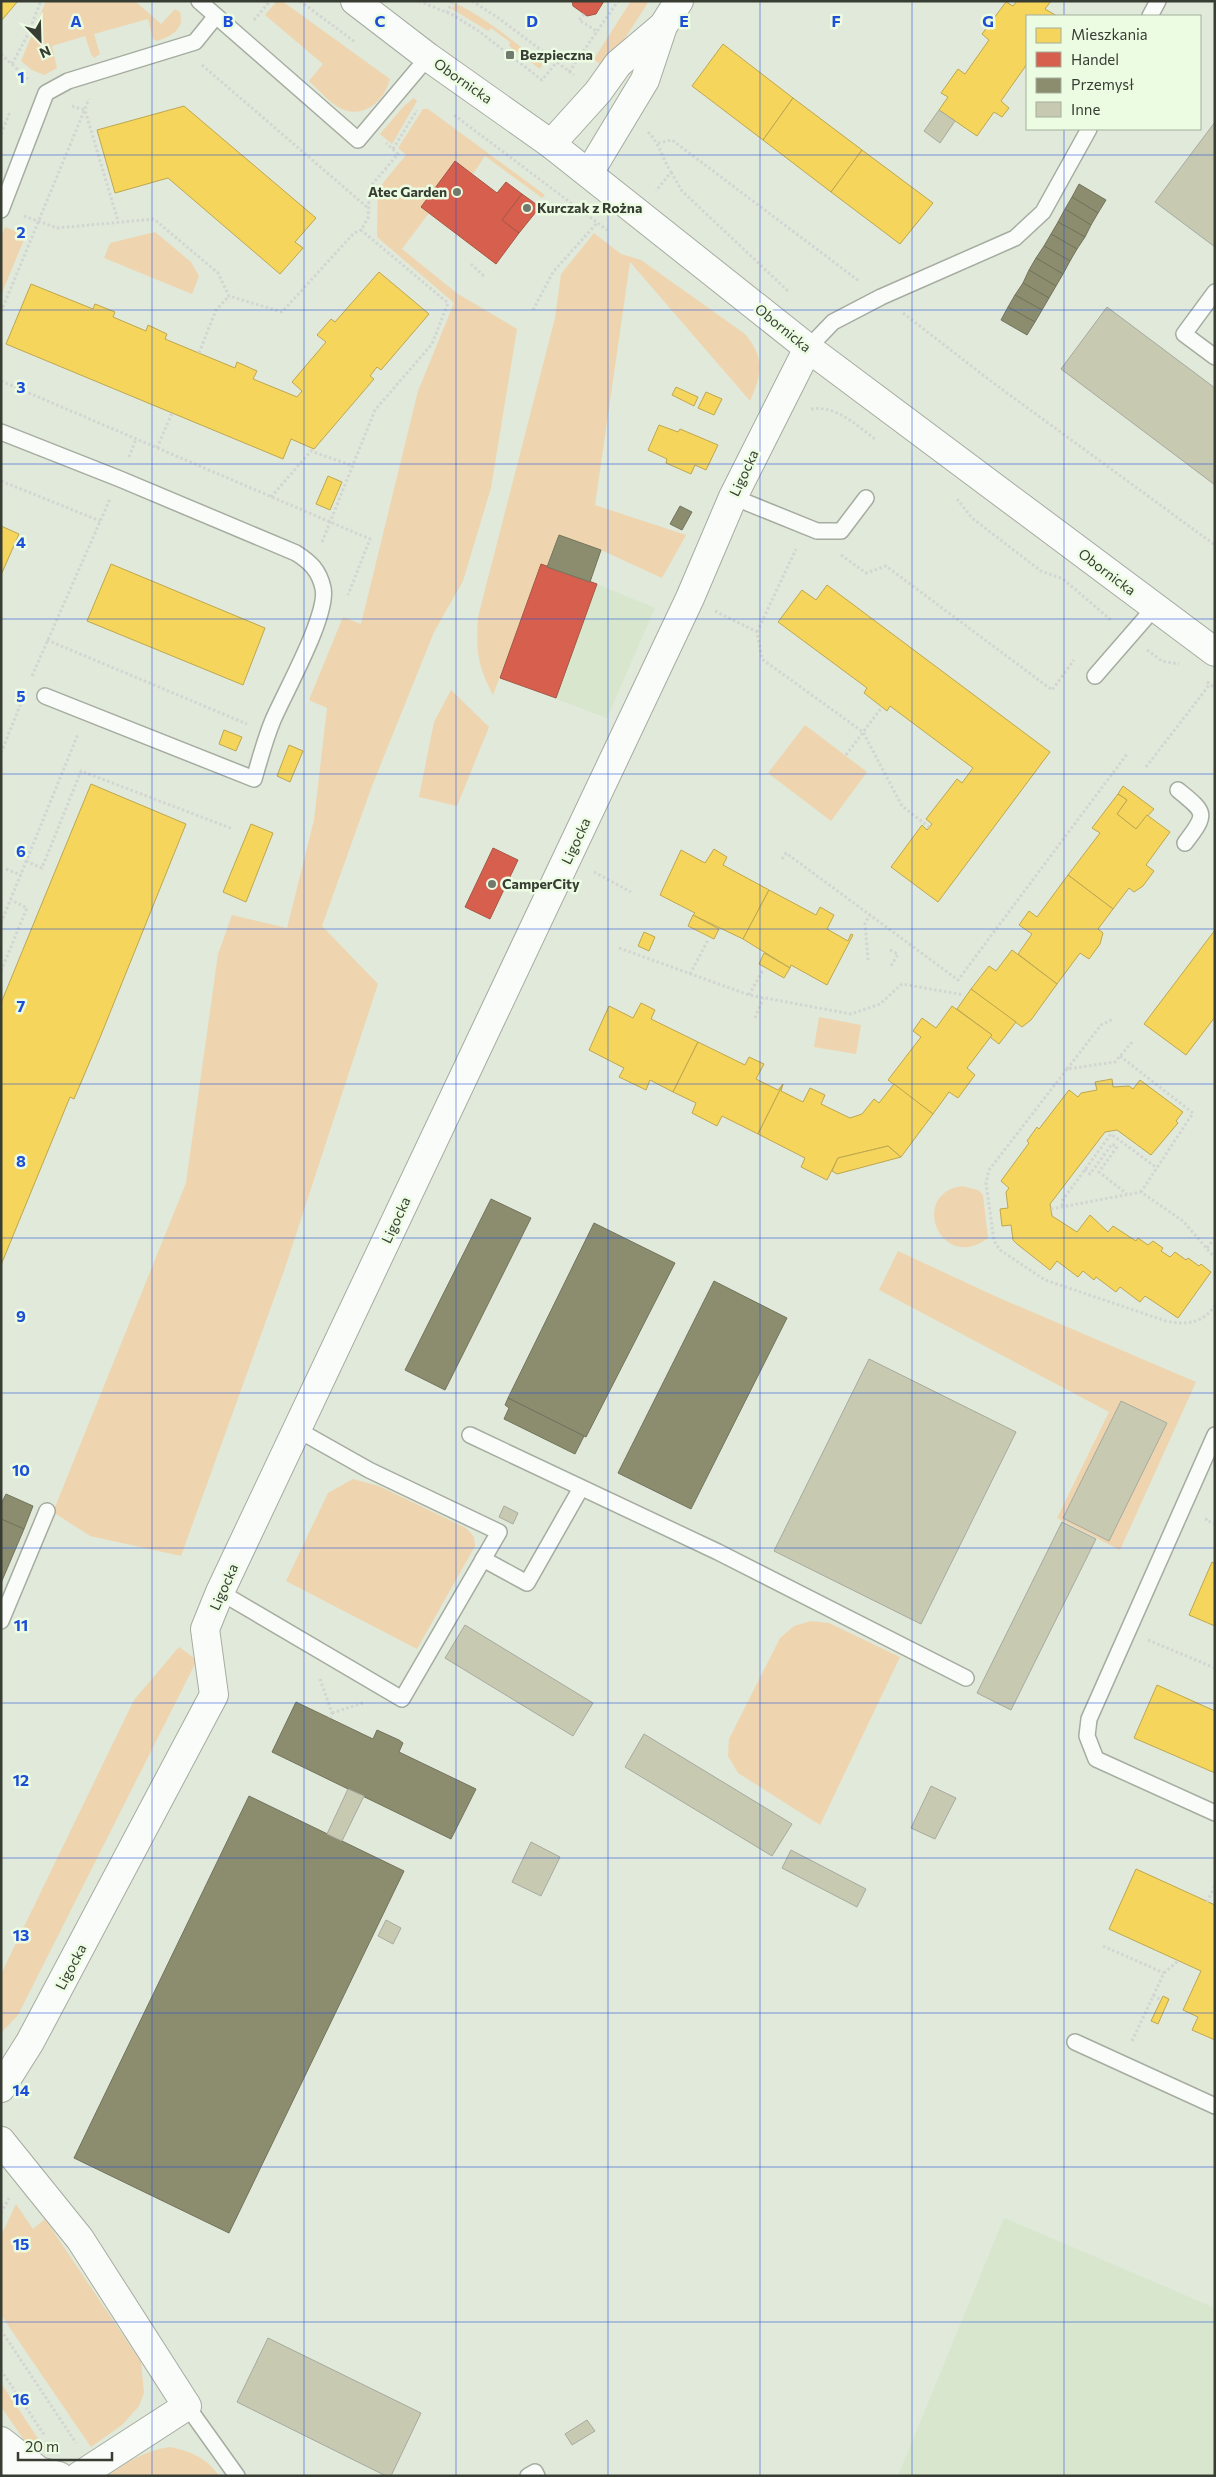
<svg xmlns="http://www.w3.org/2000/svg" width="1216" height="2477" font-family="Commissioner,sans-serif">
	<rect width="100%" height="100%" fill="#e0e9da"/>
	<g fill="#d7e6cd">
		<polygon points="541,564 597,584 655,608 607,718 500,678"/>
		<polygon points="1004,2218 1215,2308 1215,2476 898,2476"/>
	</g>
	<g fill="#eed5af">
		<path d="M 46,1 L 135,1 L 161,24 L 175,9 L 180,12 C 185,29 172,36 157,41 L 153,39 L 148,19 L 94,34 L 100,54 L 94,58 L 91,54 L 85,36 L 52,46 L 57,68 L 44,75 L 32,70 L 21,61 Z"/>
		<path d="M 277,1 L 282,1 L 390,79 C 384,102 362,121 338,107 C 328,101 318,89 309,81 L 323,64 L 265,15 Z"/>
		<polygon points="631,1 649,1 605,69 594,59"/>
		<path d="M 455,3 C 488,19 515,43 543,64 L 540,69 L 509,46 L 510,42 L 491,28 L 488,31 L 452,9 Z"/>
		<polygon points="414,98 417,101 392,144 380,134 404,106"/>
		<polygon points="423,109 428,109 545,195 542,198 485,156 473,174 455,162 421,207 429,213 402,249 458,294 517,329 491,488 463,581 434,632 372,786 322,926 378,984 284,1271 181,1556 90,1536 53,1512 186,1183 218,954 232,915 287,928 314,820 327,708 309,700 343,617 361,624 418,391 454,303 377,237 378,189 406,155 398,148"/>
		<polygon points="5,227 26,235 1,295 1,237"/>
		<polygon points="155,232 191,262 199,276 192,294 104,258 110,243"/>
		<path d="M 594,233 L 621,254 L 641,260 L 745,334 C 765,358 762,374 750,401 L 630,262 L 595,505 L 686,535 L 662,578 L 601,550 L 559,536 L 547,567 L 541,565 L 493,695 C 477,664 476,651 478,617 L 555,318 L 561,274 Z"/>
		<polygon points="451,690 489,727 457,806 419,797 434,722"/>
		<polygon points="805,725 867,772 831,821 768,773"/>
		<polygon points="819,1017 861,1025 856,1054 814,1047"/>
		<path d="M 962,1186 L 978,1190 L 983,1195 L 988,1238 C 941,1274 908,1194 962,1186 Z"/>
		<polygon points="898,1251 997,1297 1196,1382 1120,1550 1057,1518 1109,1412 879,1290"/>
		<polygon points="353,1479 379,1486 466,1528 474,1537 475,1546 417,1649 286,1581 328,1493"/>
		<polygon points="811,1621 829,1623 900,1657 820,1825 738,1773 728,1756 729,1739 780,1638 794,1626"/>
		<polygon points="179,1647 197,1660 18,2015 1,2033 1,1974 134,1700"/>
		<polygon points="16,2204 33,2229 45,2219 141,2362 144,2393 139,2406 122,2425 91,2447 1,2315 1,2236"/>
		<polygon points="1,2383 45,2449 25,2441 1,2407"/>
		<path d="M 170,2447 C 190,2451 207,2458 219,2476 L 109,2475 C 129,2461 146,2450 170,2447 Z"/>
	</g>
	<g fill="#f6d55c" stroke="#bda750">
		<polygon points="1,1 18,1 2,20 1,20"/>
		<polygon points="1017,1 1051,1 1045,9 1057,16 1027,16 1027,64 1001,101 1009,108 1002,117 994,112 977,136 939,110 948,97 941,93 958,69 965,74 989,40 982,34 1006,2 1013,6"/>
		<polygon points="723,44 793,98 763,140 692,86"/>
		<polygon points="793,98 862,150 831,192 763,140"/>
		<polygon points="184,106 316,218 295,242 303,248 280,274 168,178 115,193 97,130"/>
		<polygon points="862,150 933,203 900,244 831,192"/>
		<polygon points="379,272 429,314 381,370 377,367 370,376 374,379 314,449 291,439 283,459 6,344 31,284 93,309 95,304 115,312 113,317 146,331 148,325 167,334 165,339 235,368 237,362 257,371 253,379 297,397 302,391 292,382 326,342 317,335 331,319 335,322"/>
		<polygon points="676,387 698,397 694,406 672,395"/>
		<polygon points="706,392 722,399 714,415 698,408"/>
		<polygon points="659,425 678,432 680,429 718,445 706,470 695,465 691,474 666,463 667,459 648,450"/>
		<polygon points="328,476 342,482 330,510 316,504"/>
		<polygon points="1,526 19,534 1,575"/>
		<polygon points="111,564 265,628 243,685 87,621"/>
		<polygon points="827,585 1050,752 938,902 891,867 922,825 927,830 932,824 926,819 957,779 962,783 973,768 890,706 887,711 864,693 867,688 778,622 802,590 816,600"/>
		<polygon points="224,730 242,737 236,751 219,744"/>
		<polygon points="289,745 303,751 290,782 277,776"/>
		<polygon points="91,784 186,824 99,1040 74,1099 70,1097 1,1265 1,1003"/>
		<polygon points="1123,786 1154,809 1136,829 1117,814 1127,800 1118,794"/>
		<polygon points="1118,794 1127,800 1117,814 1136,829 1147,815 1170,832 1146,865 1154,871 1143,886 1134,892 1129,888 1113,909 1068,875 1100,833 1092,828"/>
		<polygon points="251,824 273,833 246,902 223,892"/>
		<polygon points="714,849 727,857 723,865 769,890 743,939 693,915 695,913 660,895 681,850 705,863"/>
		<polygon points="1068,875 1113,909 1098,929 1103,933 1100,944 1089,959 1080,953 1057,984 1018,954 1032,934 1019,925 1029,911 1037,917"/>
		<polygon points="769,890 816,915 820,907 834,915 827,929 848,941 851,934 853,935 827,985 791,965 790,968 743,939"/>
		<polygon points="693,915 719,929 714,939 688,926"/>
		<polygon points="1215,930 1215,1017 1186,1055 1144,1024"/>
		<polygon points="644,932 655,937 649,951 638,946"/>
		<polygon points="1012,950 1057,984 1031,1020 1022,1027 971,989 989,966 996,971"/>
		<polygon points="764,953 790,968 784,978 759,964"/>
		<polygon points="971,989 1016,1022 999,1044 990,1037 992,1035 957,1009"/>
		<polygon points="641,1003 655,1010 651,1019 698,1042 673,1092 650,1080 646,1090 619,1077 624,1068 589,1050 609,1006 633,1018"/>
		<polygon points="952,1006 992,1035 967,1068 975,1075 958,1098 949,1092 933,1114 888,1080 921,1037 913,1031 922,1018 936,1028"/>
		<polygon points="698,1042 745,1065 749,1057 764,1064 756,1079 778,1090 783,1084 758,1134 722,1116 717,1126 692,1113 696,1103 673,1092"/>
		<polygon points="1112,1079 1113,1087 1129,1086 1133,1089 1140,1080 1183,1112 1176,1121 1178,1123 1151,1155 1117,1130 1105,1132 1050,1204 1052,1216 1077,1232 1090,1215 1108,1232 1113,1226 1136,1241 1138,1238 1148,1245 1153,1241 1163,1248 1161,1251 1170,1257 1175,1252 1186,1260 1188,1258 1199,1266 1201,1264 1211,1272 1178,1318 1145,1296 1140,1302 1120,1287 1116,1292 1096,1277 1094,1280 1083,1271 1078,1277 1057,1261 1050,1270 1017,1244 1013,1240 1011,1225 1002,1226 1000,1209 1008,1208 1006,1192 1009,1188 1001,1181 1029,1143 1027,1141 1037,1127 1039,1129 1069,1090 1078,1097 1081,1093 1097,1090 1095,1082"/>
		<polygon points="783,1084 781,1091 803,1102 810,1088 825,1095 821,1104 850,1118 862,1114 874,1099 879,1103 894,1084 933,1114 901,1157 888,1146 838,1158 827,1180 801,1167 805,1158 758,1134"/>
		<polygon points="888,1146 901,1157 837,1174 832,1171 838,1158"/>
		<polygon points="1212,1562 1215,1564 1215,1626 1189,1615"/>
		<polygon points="1157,1685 1215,1711 1215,1773 1134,1738"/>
		<polygon points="1136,1869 1215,1905 1215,2040 1192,2030 1198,2017 1183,2010 1201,1971 1109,1929"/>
		<polygon points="1163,1996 1169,1999 1158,2024 1151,2021"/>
	</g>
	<g fill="#d6604d" stroke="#a65645">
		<polygon points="572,1 604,1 596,14 587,16 573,6"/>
		<polygon points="455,161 497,193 506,182 522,194 502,220 519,233 496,264 421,207"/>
		<polygon points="522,194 540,207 519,233 502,220"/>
		<polygon points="541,564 597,584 556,698 500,678"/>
		<polygon points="493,848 518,860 490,919 465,907"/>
	</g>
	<g fill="#8c8c6e" stroke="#72745c">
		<polygon points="1079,184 1106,200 1098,213 1072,197"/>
		<polygon points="1072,197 1098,213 1091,225 1065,209"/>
		<polygon points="1065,209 1091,225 1085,237 1058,222"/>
		<polygon points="1058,222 1085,237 1077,249 1051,234"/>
		<polygon points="1051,234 1077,249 1070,261 1044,246"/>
		<polygon points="1044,246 1070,261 1063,274 1036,258"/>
		<polygon points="1036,258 1063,274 1056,286 1029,270"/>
		<polygon points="1029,270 1056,286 1049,298 1023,283"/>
		<polygon points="1023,283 1049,298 1042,310 1015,295"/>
		<polygon points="1015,295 1042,310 1035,322 1008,307"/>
		<polygon points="1008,307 1035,322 1027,335 1001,320"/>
		<polygon points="680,506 692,512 682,530 670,524"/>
		<polygon points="559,535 601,550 590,582 547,567"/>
		<polygon points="491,1199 531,1218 445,1390 405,1370"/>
		<polygon points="594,1223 675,1263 586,1437 508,1398"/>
		<polygon points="714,1281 787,1318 691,1509 618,1473"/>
		<polygon points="508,1398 584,1436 575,1454 504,1419 509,1408 505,1405"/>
		<polygon points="6,1494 33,1506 24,1529 1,1519 1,1504"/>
		<polygon points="1,1519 24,1529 1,1583"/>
		<polygon points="296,1702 373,1739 377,1730 399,1740 403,1743 399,1752 476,1789 451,1839 272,1752"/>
		<polygon points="249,1796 404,1871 229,2233 74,2158"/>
	</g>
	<g fill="#c7c9b0" stroke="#a7aa9f">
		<polygon points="939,110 955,121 940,143 924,131"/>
		<polygon points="1215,122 1215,247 1155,202"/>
		<polygon points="1107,307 1215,388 1215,485 1061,369"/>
		<polygon points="869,1359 1016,1432 921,1624 774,1551"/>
		<polygon points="1121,1401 1167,1423 1109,1541 1063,1518"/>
		<polygon points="504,1506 518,1513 513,1524 499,1517"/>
		<polygon points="1062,1522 1096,1539 1011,1710 977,1693"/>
		<polygon points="465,1625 593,1703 573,1736 445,1658"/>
		<polygon points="644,1734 792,1824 772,1856 625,1767"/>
		<polygon points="931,1786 956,1798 935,1839 911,1828"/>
		<polygon points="348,1789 364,1796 342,1841 327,1834"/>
		<polygon points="531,1842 560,1857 541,1896 512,1882"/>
		<polygon points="791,1850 866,1889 857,1907 782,1868"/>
		<polygon points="386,1920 401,1928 393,1944 378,1936"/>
		<polygon points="268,2338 421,2413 391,2476 386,2476 237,2402"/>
		<polygon points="587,2420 595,2431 572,2445 565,2434"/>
	</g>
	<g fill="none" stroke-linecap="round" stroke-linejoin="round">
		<g stroke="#a5aca0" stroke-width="18">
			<g id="service">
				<polyline points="199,1 358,140 428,57"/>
				<polyline points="1150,16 1158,1"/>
				<polyline points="1,210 46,93 68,81 195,42 216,16"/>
				<polyline points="1215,292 1184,334 1215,357"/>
				<polyline points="808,348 833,322 881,297 1015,238 1043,212 1089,129"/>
				<path d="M 1,432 L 120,479 L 296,553 C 310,562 319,570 323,588 C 329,614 285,692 273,720 C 265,739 260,759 254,779 L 45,696"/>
				<polyline points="733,497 817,531 841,531 866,498"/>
				<polyline points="1095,676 1155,607"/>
				<path d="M 1178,790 C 1206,813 1208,813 1185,843"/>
				<polyline points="470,1435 718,1552 966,1678"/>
				<polyline points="1215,1435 1089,1719 1087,1736 1096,1759 1215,1813"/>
				<polyline points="483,1559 527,1583 581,1488"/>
				<polyline points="220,1592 402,1699 499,1532 369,1470 298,1430"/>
				<polyline points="1,1621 47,1511"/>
				<polyline points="1075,2042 1215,2106"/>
				<polyline points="187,2406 237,2476"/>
				<polyline points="528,2476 535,2472 537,2476"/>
			</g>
		</g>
		<g stroke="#a5aca0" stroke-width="30">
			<g id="minor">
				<polyline points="1,2088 30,2042 214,1695 205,1629 220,1592 690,598 733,497 808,348"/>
				<polyline points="1,2141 80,2239 187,2406 79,2476"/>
				<polyline points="1,2441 39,2471 59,2476"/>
			</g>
		</g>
		<g stroke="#a5aca0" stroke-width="30">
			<g id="tertiary">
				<polyline points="551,144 598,92 618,64 663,26 679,1"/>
				<polyline points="589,173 645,80 663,26"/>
			</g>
		</g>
		<g stroke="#a5aca0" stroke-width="30">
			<g id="secondary">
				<polyline points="355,1 428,57 551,144 808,348 1215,652"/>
				<polyline points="1,2457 13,2476"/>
			</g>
		</g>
		<g stroke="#d3d5d2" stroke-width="3" stroke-dasharray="2.5 2.5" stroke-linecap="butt">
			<polyline points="300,1 355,42"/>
			<polyline points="419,1 453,15 480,32 542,80 556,63"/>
			<polyline points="472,1 497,17 574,75"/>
			<polyline points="447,13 453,1"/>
			<polyline points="584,14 579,20 598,32"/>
			<polyline points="254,20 270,1"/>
			<polyline points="1,54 28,79"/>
			<polyline points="12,64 27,36 41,1"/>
			<polyline points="202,65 368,208"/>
			<polyline points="569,72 618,1"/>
			<polyline points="72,106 85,110 118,221"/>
			<polyline points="454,115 607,230"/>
			<path d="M 648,132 C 660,144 662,158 671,172 L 656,191"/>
			<polyline points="1,134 10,112"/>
			<polyline points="658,143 672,140 859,281"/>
			<polyline points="393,149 417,110"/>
			<polyline points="671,172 682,191 788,291"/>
			<polyline points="24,216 57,228 154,219 218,273 229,296 282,312 354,233 361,230"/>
			<polyline points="471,264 485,277"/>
			<polyline points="533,310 553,272 597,223"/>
			<polyline points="1,312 89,99"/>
			<polyline points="903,313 992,382 1215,545"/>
			<polyline points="199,353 216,310 229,296"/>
			<polyline points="1,381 370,539 348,595"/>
			<path d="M 811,409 C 836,405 856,425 875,439"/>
			<polyline points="157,448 172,413"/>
			<polyline points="129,457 136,439"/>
			<polyline points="1,481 100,521"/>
			<polyline points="271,497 311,451 353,466"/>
			<polyline points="957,499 972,518 1041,571 1063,579 1111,620"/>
			<polyline points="322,542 375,410 432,344 448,303 361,230 368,218 370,187 398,154 386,143"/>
			<polyline points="841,555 866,573 886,566 1052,690 1074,660"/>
			<polyline points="715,611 757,632 762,659 863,732 902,806 929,827"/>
			<polyline points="757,632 796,549"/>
			<polyline points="47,640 247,724"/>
			<polyline points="1147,650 1162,661 1179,664"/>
			<polyline points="32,676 110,499"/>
			<polyline points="1207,682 1215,688"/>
			<polyline points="1,753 21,703"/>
			<polyline points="846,755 882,707"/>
			<polyline points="1146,767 1210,684"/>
			<polyline points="782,859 786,853 958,980 1127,754"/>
			<polyline points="26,861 42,868 81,771 233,829"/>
			<polyline points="6,869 21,875"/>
			<polyline points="594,872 631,892"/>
			<polyline points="1,923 78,734"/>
			<polyline points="619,948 749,995 851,1014 880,1004 902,984 964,995"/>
			<polyline points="890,950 898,954 891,966"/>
			<polyline points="868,960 865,923 870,915"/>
			<polyline points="1,971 27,908 11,900"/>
			<polyline points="690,974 708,940"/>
			<polyline points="749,995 763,970"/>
			<polyline points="755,1018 763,998"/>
			<path d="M 1132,1042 L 1115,1062 L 1067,1069 L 989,1170 L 986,1183 L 994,1241 L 1000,1250 L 1045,1280 L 1166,1321 C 1185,1325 1203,1324 1215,1305"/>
			<polyline points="1120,1056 1193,1113 1141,1192"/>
			<polyline points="1067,1069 1101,1025 1113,1019"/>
			<polyline points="1085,1169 1090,1174 1112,1144 1117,1147 1099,1172 1127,1194"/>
			<polyline points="1062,1206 1062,1201 1111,1134 1157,1168"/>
			<polyline points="1051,1209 1141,1192 1183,1221 1215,1258"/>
			<polyline points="1207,1248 1215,1238"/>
			<polyline points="1207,1518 1206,1520 1215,1524"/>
			<polyline points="1148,1640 1215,1668"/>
			<polyline points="320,1679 332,1713 330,1718"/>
			<polyline points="332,1713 363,1703"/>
			<polyline points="1207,1902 1215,1886"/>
			<polyline points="1103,1946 1164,1973"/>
			<polyline points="1153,1995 1161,2000"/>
			<polyline points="1132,2041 1164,1973 1178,1961"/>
			<polyline points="1,2213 9,2198"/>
			<polyline points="1,2330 76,2443"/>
			<polyline points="1,2370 45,2436"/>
		</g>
		<use href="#service" stroke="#fafcf9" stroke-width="15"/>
		<use href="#minor" stroke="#fafcf9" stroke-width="28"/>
		<use href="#tertiary" stroke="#fafcf9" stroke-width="28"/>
		<use href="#secondary" stroke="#fafcf9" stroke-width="28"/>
	</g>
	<path fill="none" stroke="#1d4ed8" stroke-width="1" stroke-opacity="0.55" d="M 152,1 L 152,2476M 304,1 L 304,2476M 456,1 L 456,2476M 608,1 L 608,2476M 760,1 L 760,2476M 912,1 L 912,2476M 1064,1 L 1064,16M 1064,129 L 1064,2476M 1,155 L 1215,155M 1,310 L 1215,310M 1,464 L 1215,464M 1,619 L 1215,619M 1,774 L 1215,774M 1,929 L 1215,929M 1,1084 L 1215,1084M 1,1238 L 1215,1238M 1,1393 L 1215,1393M 1,1548 L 1215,1548M 1,1703 L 1215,1703M 1,1858 L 1215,1858M 1,2013 L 1215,2013M 1,2167 L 1215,2167M 1,2322 L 1215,2322"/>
	<g fill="#72796d" stroke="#ecfce2" stroke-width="2">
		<rect x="505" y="50" width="10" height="10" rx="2.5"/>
		<circle cx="457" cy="192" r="5"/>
		<circle cx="527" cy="208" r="5"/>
		<circle cx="492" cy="884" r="5"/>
	</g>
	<g text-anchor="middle" stroke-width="5" stroke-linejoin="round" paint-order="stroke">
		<g font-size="14" font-weight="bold" fill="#373d33" stroke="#ecfce2" text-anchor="start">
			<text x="520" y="60">Bezpieczna</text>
			<text x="447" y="197" text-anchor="end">Atec Garden</text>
			<text x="537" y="213">Kurczak z Rożna</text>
			<text x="502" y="889">CamperCity</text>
		</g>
		<g font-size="14" fill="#373d33" stroke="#ecfce2">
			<text transform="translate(463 81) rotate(35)" y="5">Obornicka</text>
			<text transform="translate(783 328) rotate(39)" y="5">Obornicka</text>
			<text transform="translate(744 473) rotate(-65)" y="5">Ligocka</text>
			<text transform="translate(1107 572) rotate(37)" y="5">Obornicka</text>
			<text transform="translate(576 841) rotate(-65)" y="5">Ligocka</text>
			<text transform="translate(396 1220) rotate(-65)" y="5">Ligocka</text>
			<text transform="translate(224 1587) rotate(-66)" y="5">Ligocka</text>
			<text transform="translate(71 1967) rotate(-62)" y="5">Ligocka</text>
		</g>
	</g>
	<g font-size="16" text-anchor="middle" font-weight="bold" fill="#1d4ed8" stroke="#ecfce2" stroke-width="5" stroke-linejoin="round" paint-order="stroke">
		<text x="76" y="27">A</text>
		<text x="228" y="27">B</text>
		<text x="380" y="27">C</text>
		<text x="532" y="27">D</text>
		<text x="684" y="27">E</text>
		<text x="836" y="27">F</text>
		<text x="988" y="27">G</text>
		<text x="21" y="83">1</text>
		<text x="21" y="238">2</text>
		<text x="21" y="393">3</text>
		<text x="21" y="548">4</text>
		<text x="21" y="702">5</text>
		<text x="21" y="857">6</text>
		<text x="21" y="1012">7</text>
		<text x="21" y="1167">8</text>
		<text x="21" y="1322">9</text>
		<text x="21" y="1476">10</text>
		<text x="21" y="1631">11</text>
		<text x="21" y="1786">12</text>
		<text x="21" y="1941">13</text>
		<text x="21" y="2096">14</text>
		<text x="21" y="2250">15</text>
		<text x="21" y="2405">16</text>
	</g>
	<rect width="1216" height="2477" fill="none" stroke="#373d33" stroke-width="5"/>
	<rect x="1026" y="15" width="175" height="115" fill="#ecfce2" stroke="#a4b09c"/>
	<rect x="1036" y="28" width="25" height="15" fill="#f6d55c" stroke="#a4b09c"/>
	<text x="1071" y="40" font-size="15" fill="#373d33">Mieszkania</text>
	<rect x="1036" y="52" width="25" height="15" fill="#d6604d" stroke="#a4b09c"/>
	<text x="1071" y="65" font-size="15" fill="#373d33">Handel</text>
	<rect x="1036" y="78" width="25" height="15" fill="#8c8c6e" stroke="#a4b09c"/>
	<text x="1071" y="90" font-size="15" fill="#373d33">Przemysł</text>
	<rect x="1036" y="102" width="25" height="15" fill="#c7c9b0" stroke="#a4b09c"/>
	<text x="1071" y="115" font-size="15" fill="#373d33">Inne</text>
	<g transform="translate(40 40) rotate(157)" stroke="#ecfce2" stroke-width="4" paint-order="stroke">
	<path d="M0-4L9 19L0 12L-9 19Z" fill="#373d33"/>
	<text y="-8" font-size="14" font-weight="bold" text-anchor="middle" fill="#373d33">N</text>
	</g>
	<path d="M18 2452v8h94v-8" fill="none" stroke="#373d33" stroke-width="2.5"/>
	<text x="25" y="2452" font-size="15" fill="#373d33" stroke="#ecfce2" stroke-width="4" paint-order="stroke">20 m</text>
</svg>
